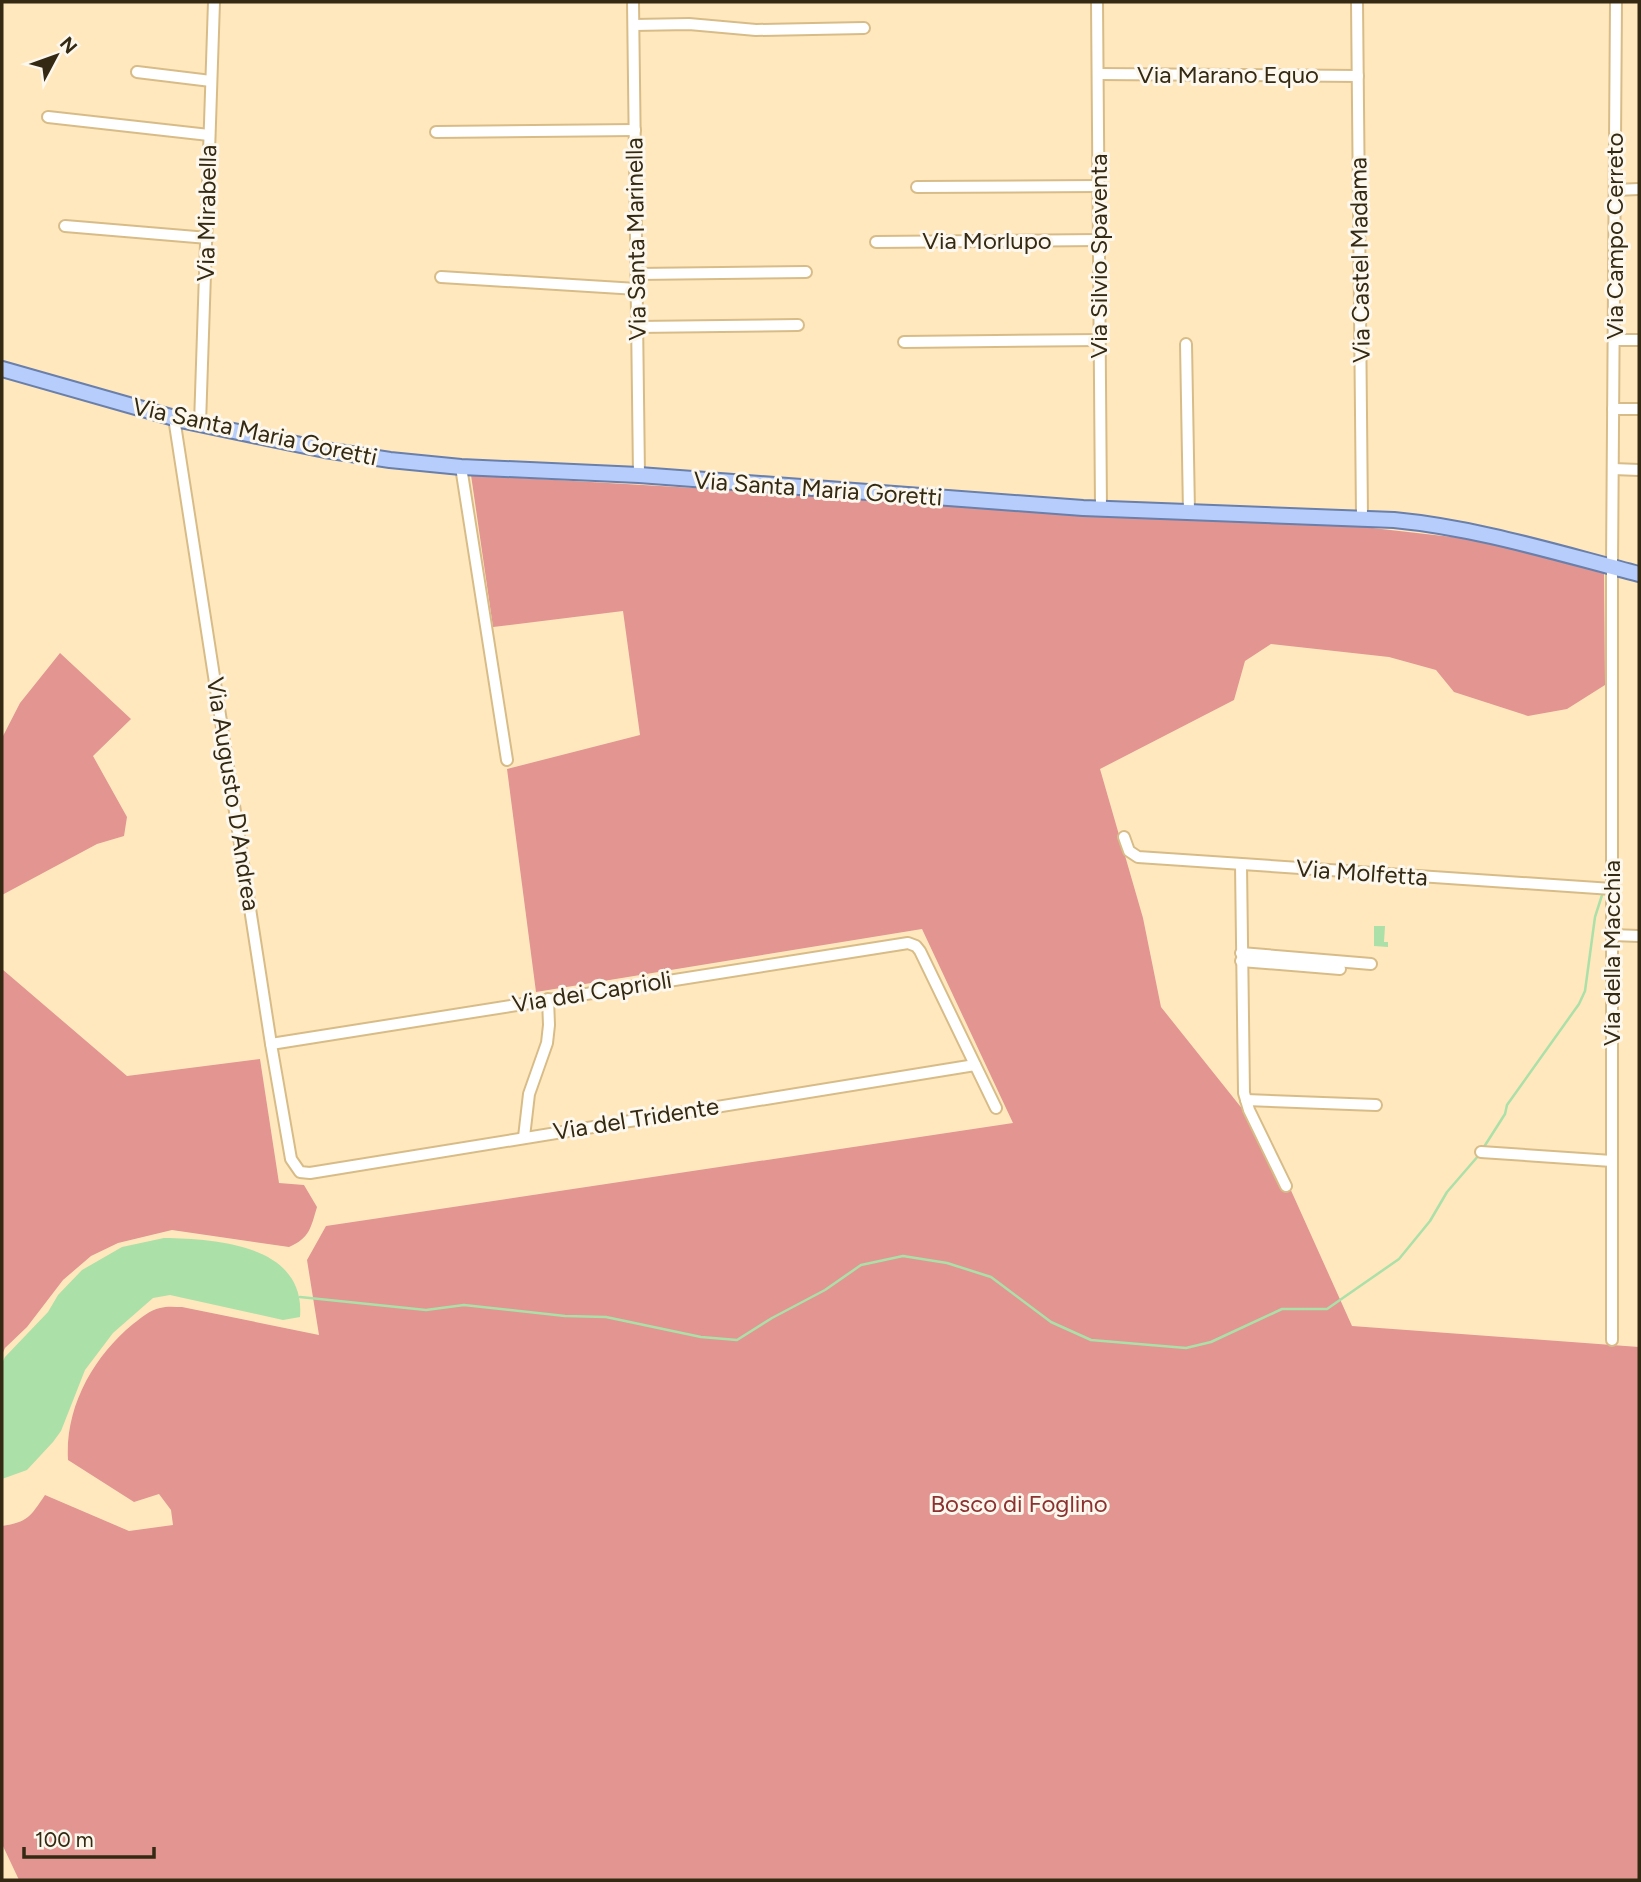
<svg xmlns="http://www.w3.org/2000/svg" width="1641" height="1882" font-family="Figtree,sans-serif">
	<rect width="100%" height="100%" fill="#ffe8be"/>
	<g fill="#e29591">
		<path d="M 471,475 L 1364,527 L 1487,541 L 1604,573 L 1605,685 L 1567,709 L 1528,716 L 1454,692 L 1436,670 L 1389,657 L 1271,644 L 1245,661 L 1234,700 L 1100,769 L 1143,918 L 1161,1007 L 1244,1111 L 1258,1117 L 1352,1326 L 1639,1347 L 1639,1880 L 19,1880 L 2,1844 L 2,1526 C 28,1522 30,1517 45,1495 L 129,1531 L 173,1525 L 171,1510 L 159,1494 L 134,1502 L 68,1460 C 65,1407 93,1357 133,1324 C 141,1318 150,1310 160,1308 C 167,1306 175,1307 182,1307 L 319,1335 L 307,1260 L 326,1226 L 1013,1123 L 922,929 L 536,992 L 507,769 L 640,735 L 623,611 L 493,627 Z"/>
		<polygon points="60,653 131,719 93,756 127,817 124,836 97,844 2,895 2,738 20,703"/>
		<path d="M 2,969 L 127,1076 L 260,1059 L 279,1183 L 304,1185 L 317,1207 C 311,1227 310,1238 289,1247 L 172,1230 L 118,1243 L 91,1256 L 63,1280 L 27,1327 L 5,1348 L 2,1355 Z"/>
	</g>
	<g fill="#abe0a8">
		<polygon points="1374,926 1385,926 1384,942 1388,942 1388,947 1374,946"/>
		<path d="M 164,1238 C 217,1239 306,1245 300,1317 L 283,1320 L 170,1295 L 153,1298 L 113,1333 L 85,1370 L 61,1431 L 53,1442 L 27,1470 L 2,1479 L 2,1363 L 5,1357 L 48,1312 L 58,1295 L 82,1270 L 122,1247 Z"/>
	</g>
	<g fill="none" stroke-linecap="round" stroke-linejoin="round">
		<g stroke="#abe0a8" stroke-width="2.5">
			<polyline points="1482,1150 1505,1114 1507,1105 1579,1004 1585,991 1595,917 1603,892"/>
			<polyline points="300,1297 426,1310 464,1305 565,1316 606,1317 701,1337 737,1340 772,1318 825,1290 861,1265 903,1256 947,1263 991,1277 1051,1322 1091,1340 1186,1348 1211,1342 1282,1309 1327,1309 1399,1259 1430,1221 1447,1192 1479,1155"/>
		</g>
		<g stroke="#d8bc88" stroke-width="14">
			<g id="minor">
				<polyline points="633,2 639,475"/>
				<polyline points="1097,2 1101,509"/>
				<polyline points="1357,2 1362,517"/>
				<polyline points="634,25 689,24 756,30 864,28"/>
				<polyline points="137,72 211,81"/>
				<polyline points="1098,74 1358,76"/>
				<polyline points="48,117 209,135"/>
				<polyline points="436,132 635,130"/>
				<polyline points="917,187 1099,186"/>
				<polyline points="1615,190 1639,189"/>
				<polyline points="65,226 208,238"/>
				<polyline points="876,242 1099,240"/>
				<polyline points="637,274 806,272"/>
				<polyline points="441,277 637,289"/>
				<polyline points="637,327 798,325"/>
				<polyline points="1615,340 1639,340"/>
				<polyline points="904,342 1100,340"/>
				<polyline points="1186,344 1189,512"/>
				<polyline points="1613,409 1639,409"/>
				<polyline points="174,418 271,1044 291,1159 300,1172 310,1173 975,1065"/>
				<polyline points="200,424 214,2"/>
				<polyline points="461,467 507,760"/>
				<polyline points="1613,469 1639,470"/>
				<polyline points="1124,837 1129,851 1138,857 1612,889"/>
				<polyline points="1241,865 1244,1093 1249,1110 1286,1186"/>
				<polyline points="1612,935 1639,936"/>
				<polyline points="1241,953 1371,964"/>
				<polyline points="1241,961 1340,969"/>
				<polyline points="271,1044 908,943 916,946 920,951 996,1108"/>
				<polyline points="1246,1100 1376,1105"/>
				<polyline points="524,1137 529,1094 547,1043 549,1025 548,999"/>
				<polyline points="1481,1152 1612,1161"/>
				<polyline points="1612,1340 1612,567 1616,2"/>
			</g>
		</g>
		<g stroke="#6a7fa9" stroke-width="18">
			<path id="major" d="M 2,369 L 185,421 L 325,450 L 390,460 L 461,467 L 639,475 L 1083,508 L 1394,520 C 1478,528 1557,553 1639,574"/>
		</g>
		<use href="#minor" stroke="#fff" stroke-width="10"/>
		<use href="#major" stroke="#b7cefc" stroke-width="14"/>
	</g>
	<g text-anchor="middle" stroke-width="6" stroke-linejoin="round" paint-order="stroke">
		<g font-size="24" fill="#342913" stroke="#fdf8ed">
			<text x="1228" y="83">Via Marano Equo</text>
			<text transform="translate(207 213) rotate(-89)" y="8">Via Mirabella</text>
			<text transform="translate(1615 236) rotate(-90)" y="8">Via Campo Cerreto</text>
			<text transform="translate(636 239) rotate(-91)" y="8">Via Santa Marinella</text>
			<text x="987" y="249">Via Morlupo</text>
			<text transform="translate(1099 256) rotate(-90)" y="8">Via Silvio Spaventa</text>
			<text transform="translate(1360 260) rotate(-91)" y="8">Via Castel Madama</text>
			<text transform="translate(255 432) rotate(12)" y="8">Via Santa Maria Goretti</text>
			<text transform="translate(818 489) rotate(4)" y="8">Via Santa Maria Goretti</text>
			<text transform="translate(233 794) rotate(81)" y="8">Via Augusto D'Andrea</text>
			<text transform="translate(1362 873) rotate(4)" y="8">Via Molfetta</text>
			<text transform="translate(1612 953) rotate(-90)" y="8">Via della Macchia</text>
			<text transform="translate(592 992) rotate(-9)" y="8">Via dei Caprioli</text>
			<text transform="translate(636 1119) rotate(-9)" y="8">Via del Tridente</text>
		</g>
		<g font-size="24" fill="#8b3131" stroke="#fdf8ed">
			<text x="1019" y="1512">Bosco di Foglino</text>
		</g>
	</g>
	<rect width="1641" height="1882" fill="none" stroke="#342913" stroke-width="7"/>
	<g transform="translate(56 56) rotate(49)" stroke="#fdf8ed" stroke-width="5" paint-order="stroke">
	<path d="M0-5L12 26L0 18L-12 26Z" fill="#342913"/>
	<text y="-10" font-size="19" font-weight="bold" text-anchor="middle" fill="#342913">N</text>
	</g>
	<path d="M24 1847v10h130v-10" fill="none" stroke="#342913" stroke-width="3.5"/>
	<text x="35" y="1847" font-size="21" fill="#342913" stroke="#fdf8ed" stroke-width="5" paint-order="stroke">100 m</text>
</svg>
